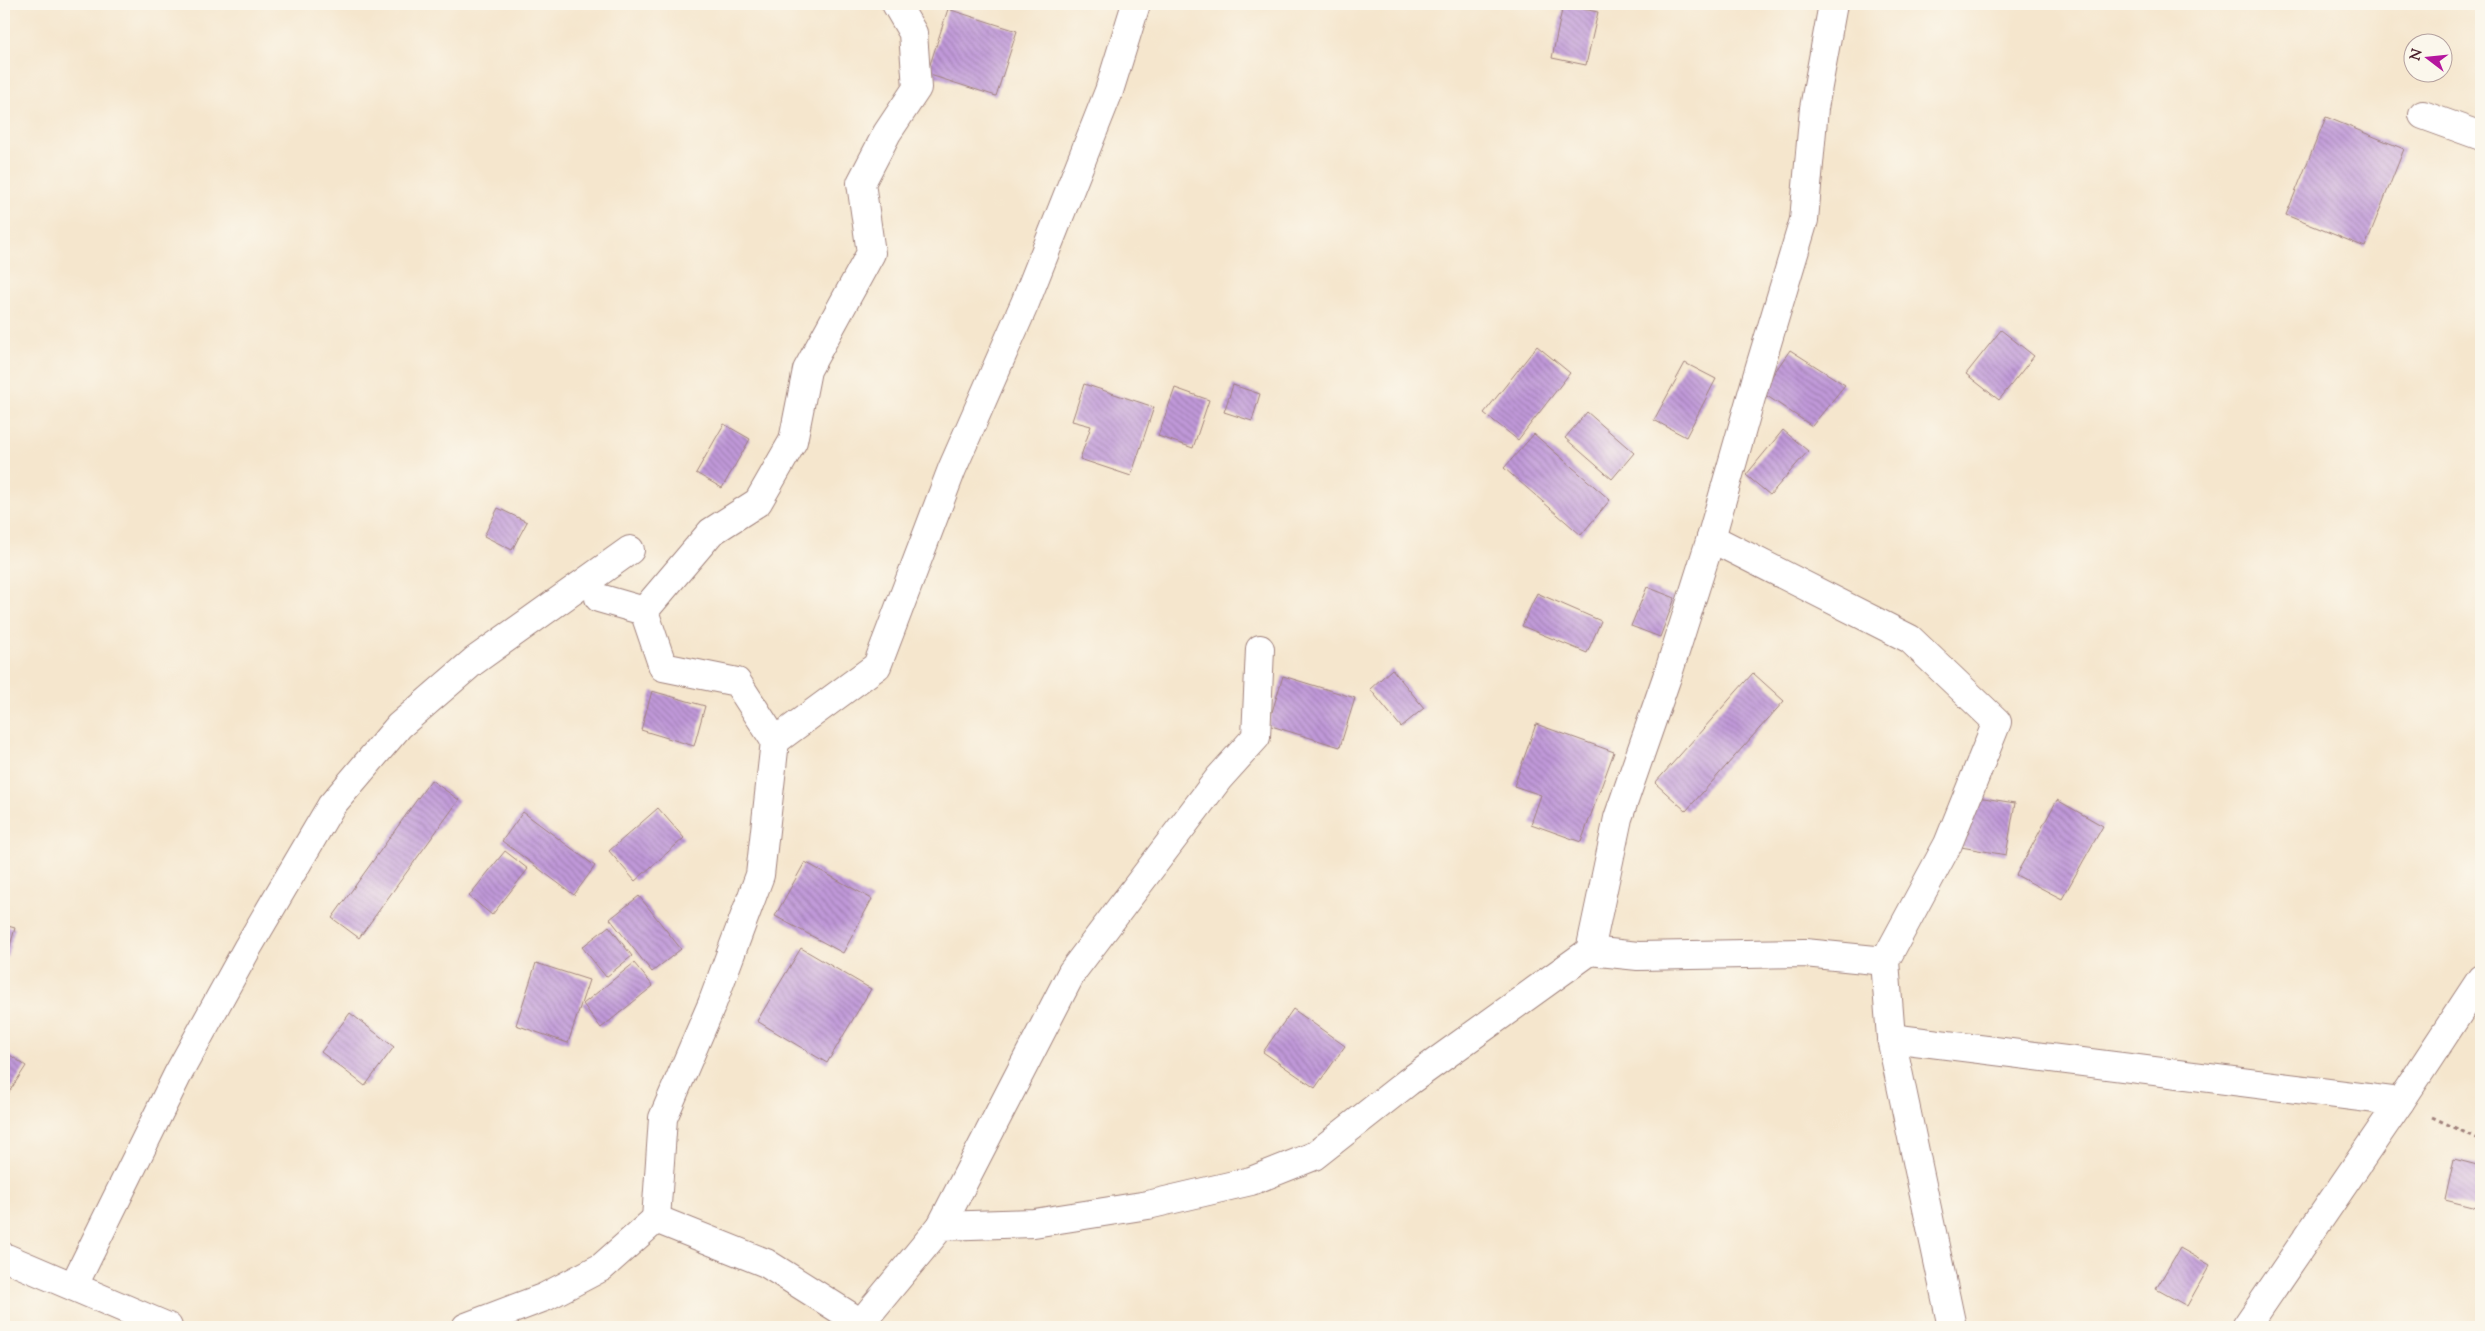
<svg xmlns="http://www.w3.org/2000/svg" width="2485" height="1331" font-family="'Sorts Mill Goudy',serif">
	<defs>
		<pattern id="building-back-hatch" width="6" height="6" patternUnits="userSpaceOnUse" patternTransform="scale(1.25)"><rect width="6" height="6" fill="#c099d9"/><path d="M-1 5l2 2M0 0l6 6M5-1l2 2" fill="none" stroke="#9e7cb0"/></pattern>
	</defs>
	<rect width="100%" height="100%" fill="#fbf7ec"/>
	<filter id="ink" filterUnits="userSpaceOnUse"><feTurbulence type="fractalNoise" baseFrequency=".02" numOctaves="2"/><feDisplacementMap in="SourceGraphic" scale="10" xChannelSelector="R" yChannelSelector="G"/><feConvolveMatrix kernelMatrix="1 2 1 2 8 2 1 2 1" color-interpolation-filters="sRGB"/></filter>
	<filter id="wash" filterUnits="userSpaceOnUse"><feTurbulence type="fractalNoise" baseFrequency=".0096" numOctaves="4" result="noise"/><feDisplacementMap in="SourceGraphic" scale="20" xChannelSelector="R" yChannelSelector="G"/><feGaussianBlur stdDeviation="1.12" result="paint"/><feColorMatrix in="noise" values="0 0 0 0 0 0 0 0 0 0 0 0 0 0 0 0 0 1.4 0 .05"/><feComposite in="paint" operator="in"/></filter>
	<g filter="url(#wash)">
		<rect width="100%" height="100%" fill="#f5e6cd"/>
		<g id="blocks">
			<g fill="url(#building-back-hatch)">
				<polygon points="1563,5 1598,12 1586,65 1552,58"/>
				<polygon points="948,9 1017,31 996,96 927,74"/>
				<polygon points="2326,117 2404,149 2365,247 2286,215"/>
				<polygon points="2001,330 2034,356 1999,400 1966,374"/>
				<polygon points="1537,346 1570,373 1518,440 1484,413"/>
				<polygon points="1790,350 1845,385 1812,426 1761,392"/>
				<polygon points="1685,363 1716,379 1686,437 1654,420"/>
				<polygon points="1084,384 1154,407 1131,476 1080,459 1091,426 1072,421"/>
				<polygon points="1233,385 1260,394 1252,421 1224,412"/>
				<polygon points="1175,388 1209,400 1193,448 1158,436"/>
				<polygon points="1587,412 1634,453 1612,479 1565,438"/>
				<polygon points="724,424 750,439 722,488 696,473"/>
				<polygon points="1783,430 1808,451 1770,495 1746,475"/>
				<polygon points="1534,434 1610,500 1581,535 1504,468"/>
				<polygon points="498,508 527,522 512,550 484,536"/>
				<polygon points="1647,587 1675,598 1660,637 1631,626"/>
				<polygon points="1537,593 1601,621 1587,653 1522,626"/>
				<polygon points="1392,669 1424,708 1401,727 1370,689"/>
				<polygon points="1753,673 1784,701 1686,811 1655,783"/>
				<polygon points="1283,676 1355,698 1340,747 1268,725"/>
				<polygon points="652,691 705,706 694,746 641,730"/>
				<polygon points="1536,724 1614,752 1581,842 1531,824 1541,795 1514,786"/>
				<polygon points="431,780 459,800 359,938 332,918"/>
				<polygon points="1971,796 2015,803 2006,855 1961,847"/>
				<polygon points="2057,800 2103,826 2062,899 2016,875"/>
				<polygon points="658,808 684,838 635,881 609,851"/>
				<polygon points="523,812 595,866 574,895 502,841"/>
				<polygon points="505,851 528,869 492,915 469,896"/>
				<polygon points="805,862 872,899 843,953 775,916"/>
				<polygon points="639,896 681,949 652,972 610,919"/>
				<polygon points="4,925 15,928 7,957 4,956"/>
				<polygon points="609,926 632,956 606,977 582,947"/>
				<polygon points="801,948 871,989 827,1063 757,1021"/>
				<polygon points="536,963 589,980 568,1043 516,1025"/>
				<polygon points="634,963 653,986 601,1028 583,1004"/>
				<polygon points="1293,1009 1345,1046 1315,1088 1263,1052"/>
				<polygon points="350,1013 394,1047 365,1086 321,1052"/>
				<polygon points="4,1051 26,1066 4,1100"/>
				<polygon points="2454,1159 2481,1166 2481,1209 2445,1200"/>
				<polygon points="2180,1248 2210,1265 2187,1306 2156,1289"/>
			</g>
		</g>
	</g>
	<g filter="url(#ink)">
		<use href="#blocks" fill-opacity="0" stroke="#a0827c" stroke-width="1"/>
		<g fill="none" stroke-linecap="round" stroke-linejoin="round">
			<g stroke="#a0827c" stroke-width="30">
				<g id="minor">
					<polyline points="2423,115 2481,136"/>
					<polyline points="1711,538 1910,639 1997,722 1948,844 1885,961 1891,1038 1952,1327"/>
					<polyline points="599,598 644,611 663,667 737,682 775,741 760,875 712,1004 663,1118 656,1219"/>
					<polyline points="644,611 711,532 758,502 793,441 807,370 871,253 861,183 887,133 917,88 913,33 896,4"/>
					<polyline points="775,741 877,666 952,469 1025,303 1109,91 1136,4"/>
					<polyline points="1590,951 1638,956 1805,953 1885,961"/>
					<polyline points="1891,1038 2400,1102"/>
					<polyline points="941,1226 1072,972 1219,778 1256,737 1260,649"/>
					<polyline points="4,1257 168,1327"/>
					<polyline points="74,1285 178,1074 248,947 331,806 399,726 474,661 630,550"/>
					<polyline points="466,1327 545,1297 602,1267 656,1219 766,1263 861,1323 941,1226 1034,1223 1148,1205 1251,1181 1314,1156 1408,1082 1590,951 1618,818 1668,674 1711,538 1758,373 1804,220 1814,108 1833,4"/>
					<polyline points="2246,1327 2400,1102 2481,979"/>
				</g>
			</g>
			<polyline stroke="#a0827c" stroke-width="3" stroke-dasharray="4 4" stroke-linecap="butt" points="2432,1117 2481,1140"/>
			<use href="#minor" stroke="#fff" stroke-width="28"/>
		</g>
	</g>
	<rect width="2485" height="1331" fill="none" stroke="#fbf7ec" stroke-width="20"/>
	<g transform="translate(2428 58) rotate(286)"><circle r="24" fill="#fbf7ec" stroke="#b4a19f"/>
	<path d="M0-4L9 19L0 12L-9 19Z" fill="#b5179e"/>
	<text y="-8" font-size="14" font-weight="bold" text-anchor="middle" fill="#4a1f2b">N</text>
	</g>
</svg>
